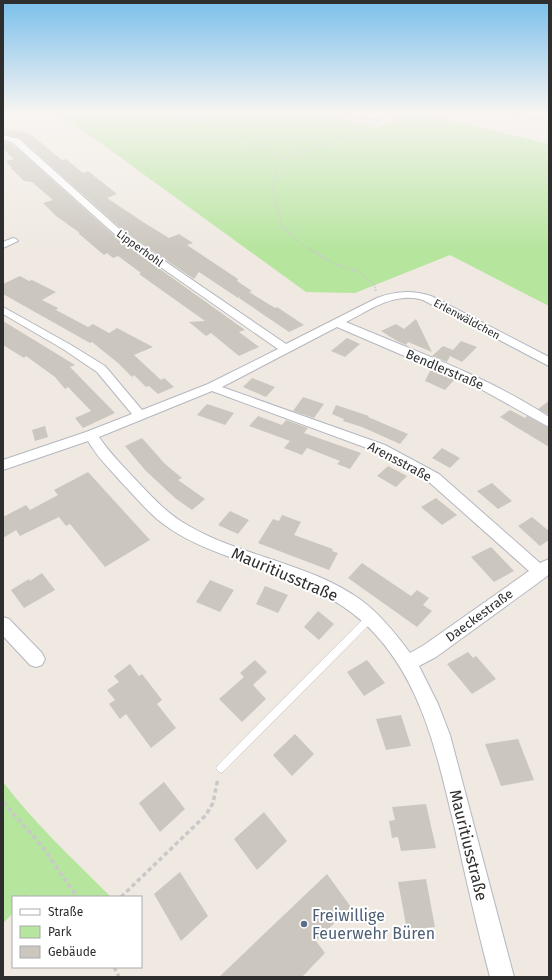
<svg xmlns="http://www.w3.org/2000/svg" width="552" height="980" font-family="'Fira Sans',sans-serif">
	<rect width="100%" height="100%" fill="#efe9e1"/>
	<g fill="#b6e59e">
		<polygon points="59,113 321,113 376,128 412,113 420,113 549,144 549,306 450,255 355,293 306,292"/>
		<path d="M 3,782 C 35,824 74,860 111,897 L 33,897 L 31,895 L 29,897 L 13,897 L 13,913 L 3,923 Z"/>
	</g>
	<g fill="#cbc7bf">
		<polygon points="3,128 29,133 62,160 66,159 83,173 88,171 117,194 107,198 143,222 169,238 179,234 193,243 187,245 238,279 237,281 252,291 249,292 275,308 277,307 304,325 289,332 239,298 240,296 238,298 199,272 194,279 126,233 20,138 3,134"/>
		<polygon points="3,141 12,144 118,239 245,330 239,332 259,347 239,356 211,333 206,336 189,322 205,321 139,274 141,273 118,256 113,258 107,253 104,255 78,233 80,233 56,216 43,203 53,200 32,182 24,181 11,168 12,168 6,161 14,159 3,149"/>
		<polygon points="20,276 29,281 32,280 56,292 42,300 58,308 56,310 88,327 93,324 109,333 117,328 153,347 134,355 161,380 164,378 174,387 158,394 149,386 146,387 134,375 132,377 118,363 92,342 90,343 3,294 3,284"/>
		<polygon points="416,319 432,352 408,342 406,345 397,341 381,331 396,324 404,329"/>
		<polygon points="3,321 75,365 70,367 115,413 83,428 75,418 91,411 68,387 65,389 55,377 26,356 24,358 3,345"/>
		<polygon points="347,338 360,344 345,357 331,351"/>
		<polygon points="461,341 477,347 462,362 450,356 447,362 432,356 443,346 453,350"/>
		<polygon points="431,369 455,379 445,390 425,381"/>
		<polygon points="252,378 275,387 266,397 243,387"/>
		<polygon points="303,397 324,404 314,418 293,411"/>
		<polygon points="549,401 549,415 538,409"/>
		<polygon points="207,404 234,413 225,425 197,415"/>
		<polygon points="336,405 369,416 368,417 408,434 400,444 362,427 343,421 344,419 332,414"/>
		<polygon points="510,410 525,418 527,416 549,428 549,447 500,417"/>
		<polygon points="258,416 282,425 286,420 308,428 304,433 361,453 350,469 337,464 340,461 307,448 302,455 284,448 290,441 249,426"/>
		<polygon points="45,426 48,437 35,441 32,430"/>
		<polygon points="142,438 165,464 182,478 178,480 205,499 192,510 175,498 145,470 125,446"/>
		<polygon points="442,448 460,458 450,468 432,458"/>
		<polygon points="388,466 407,476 396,487 377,476"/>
		<polygon points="88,472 150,540 105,567 70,524 66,526 59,517 20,536 16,530 3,538 3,517 26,505 30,510 58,495 54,490"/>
		<polygon points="492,483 512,501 498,509 477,491"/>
		<polygon points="436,498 457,515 442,525 421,507"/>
		<polygon points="230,511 249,520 238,534 218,525"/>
		<polygon points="282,515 301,522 294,535 333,549 332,551 338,553 329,570 258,543 273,519 279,521"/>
		<polygon points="532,517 549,531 549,540 540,546 518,526"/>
		<polygon points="491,547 514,571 494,582 471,557"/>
		<polygon points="362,563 411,596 417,590 429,598 423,605 432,611 417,627 348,578"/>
		<polygon points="42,573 55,590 24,608 11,590 29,579 30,581"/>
		<polygon points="210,580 234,590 220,612 196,602"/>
		<polygon points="265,586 288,595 278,613 256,604"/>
		<polygon points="318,611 334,624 319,640 304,627"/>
		<polygon points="468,652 473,658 476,656 496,679 472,694 447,664"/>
		<polygon points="255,660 267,672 253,685 266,699 242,722 219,699 244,677 240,673"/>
		<polygon points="367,660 385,683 364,696 347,672"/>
		<polygon points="130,664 139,676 142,674 162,700 157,704 176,728 151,748 126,714 120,719 109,704 115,700 107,690 119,682 114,676"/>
		<polygon points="401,715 411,746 386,750 376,719"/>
		<polygon points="295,734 314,754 292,776 273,755"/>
		<polygon points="518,739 534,780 501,786 485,744"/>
		<polygon points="164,782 185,809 160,832 139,803"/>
		<polygon points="426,804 436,848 401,851 398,837 392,838 389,821 395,820 392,807"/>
		<polygon points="264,812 287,841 257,870 234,839"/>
		<polygon points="180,872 208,916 181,941 154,894"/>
		<polygon points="327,874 351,907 316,941 325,953 302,977 219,977"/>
		<polygon points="426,879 435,927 407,930 398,882"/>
	</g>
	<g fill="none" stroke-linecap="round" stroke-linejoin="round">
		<g stroke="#b4b7c1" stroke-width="1">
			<polygon id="lane" points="370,614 373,615 374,618 373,621 224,771 221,773 218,771 216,768 218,765 367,615"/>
		</g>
		<g stroke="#b4b7c1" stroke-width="2">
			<g id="street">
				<polygon points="345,113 371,115 382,113 394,113 371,119 348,115"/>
				<polygon points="514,113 549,114 549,118 517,115"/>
				<path d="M 3,135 L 19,139 L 125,234 L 286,344 L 377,298 C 396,291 412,290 431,296 L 549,357 L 549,366 L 423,300 C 395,291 370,310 346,322 C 414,351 487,376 549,417 L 549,427 L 479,388 L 337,327 L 222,387 L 385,445 L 439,474 L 540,563 L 549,559 L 549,574 L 546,577 L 436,657 L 419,666 L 438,704 L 450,735 L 514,977 L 490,977 C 477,928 466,879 455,829 C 437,755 422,676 363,622 C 324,587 274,575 227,556 C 202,547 177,536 157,519 C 144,508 134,495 122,483 C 110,469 97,457 88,441 L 3,470 L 3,460 L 86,432 L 132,414 L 97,372 L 63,349 L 3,314 L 3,307 L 71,345 L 105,366 L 142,410 L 208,384 L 278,349 L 119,238 L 13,143 L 3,139 ZM 212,391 L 375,451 L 429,482 L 529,571 L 424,645 L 410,653 C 396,634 380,614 361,600 C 309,563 243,557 189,526 C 167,514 151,496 134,478 C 122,465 109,452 99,437 Z"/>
				<polygon points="13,238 16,239 18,241 3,248 3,242"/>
				<polygon points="3,617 9,619 42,653 45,659 42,665 36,667 30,665 3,636"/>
			</g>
		</g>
		<g stroke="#c9c9c9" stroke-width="1.5" stroke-dasharray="1.5 1" stroke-linecap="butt">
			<polyline points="180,113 218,125 283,159"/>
			<polyline points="364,126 353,129 338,140 283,159 271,183 282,226 304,246 335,264 359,272 374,284 376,291"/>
		</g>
		<g stroke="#c9c9c9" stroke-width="3.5" stroke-dasharray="4.5 3" stroke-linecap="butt">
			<polyline points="3,802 42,846 77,897"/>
			<polyline points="121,897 206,815 213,803 218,778"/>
			<polyline points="114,967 119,977"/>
		</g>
		<use href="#lane" fill="#fff" fill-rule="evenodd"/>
		<use href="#street" fill="#fff" fill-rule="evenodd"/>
	</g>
	<linearGradient id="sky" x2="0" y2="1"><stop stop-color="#7abfeb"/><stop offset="0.45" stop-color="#f8f5f2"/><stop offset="1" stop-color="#f8f5f2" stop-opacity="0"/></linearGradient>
	<rect width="552" height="250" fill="url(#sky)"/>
	<circle fill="#5c6f8a" stroke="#fff" stroke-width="1.5" cx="304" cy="924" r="4"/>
	<g text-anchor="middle" stroke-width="4" stroke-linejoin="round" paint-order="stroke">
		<g font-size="11" fill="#2e2e2e" stroke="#fff">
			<text transform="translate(140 248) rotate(36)" y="4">Lipperhohl</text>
			<text transform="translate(467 319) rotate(28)" y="4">Erlenwäldchen</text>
		</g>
		<g font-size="13" fill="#2e2e2e" stroke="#fff">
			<text transform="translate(445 369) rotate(23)" y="5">Bendlerstraße</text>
			<text transform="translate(400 461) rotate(28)" y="5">Arensstraße</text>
			<text transform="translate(479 615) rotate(-36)" y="5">Daeckestraße</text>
		</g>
		<g font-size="16" fill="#2e2e2e" stroke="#fff">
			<text transform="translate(285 574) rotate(23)" y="6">Mauritiusstraße</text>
			<text transform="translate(469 845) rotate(76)" y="6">Mauritiusstraße</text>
		</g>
		<g font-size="16" fill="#4e5e75" stroke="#fff" text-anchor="start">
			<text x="312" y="921">Freiwillige<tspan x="312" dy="18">Feuerwehr Büren</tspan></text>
		</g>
	</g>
	<rect width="552" height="980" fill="none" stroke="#2e2e2e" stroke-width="8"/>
	<rect x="12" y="896" width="130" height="72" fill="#ffffff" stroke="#ababab"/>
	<rect x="20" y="909" width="20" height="6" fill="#ffffff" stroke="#ababab"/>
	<text x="48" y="916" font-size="12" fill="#2e2e2e">Straße</text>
	<rect x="20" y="926" width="20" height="12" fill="#b6e59e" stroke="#ababab"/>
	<text x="48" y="936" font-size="12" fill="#2e2e2e">Park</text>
	<rect x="20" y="946" width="20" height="12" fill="#cbc7bf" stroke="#ababab"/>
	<text x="48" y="956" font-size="12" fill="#2e2e2e">Gebäude</text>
</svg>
